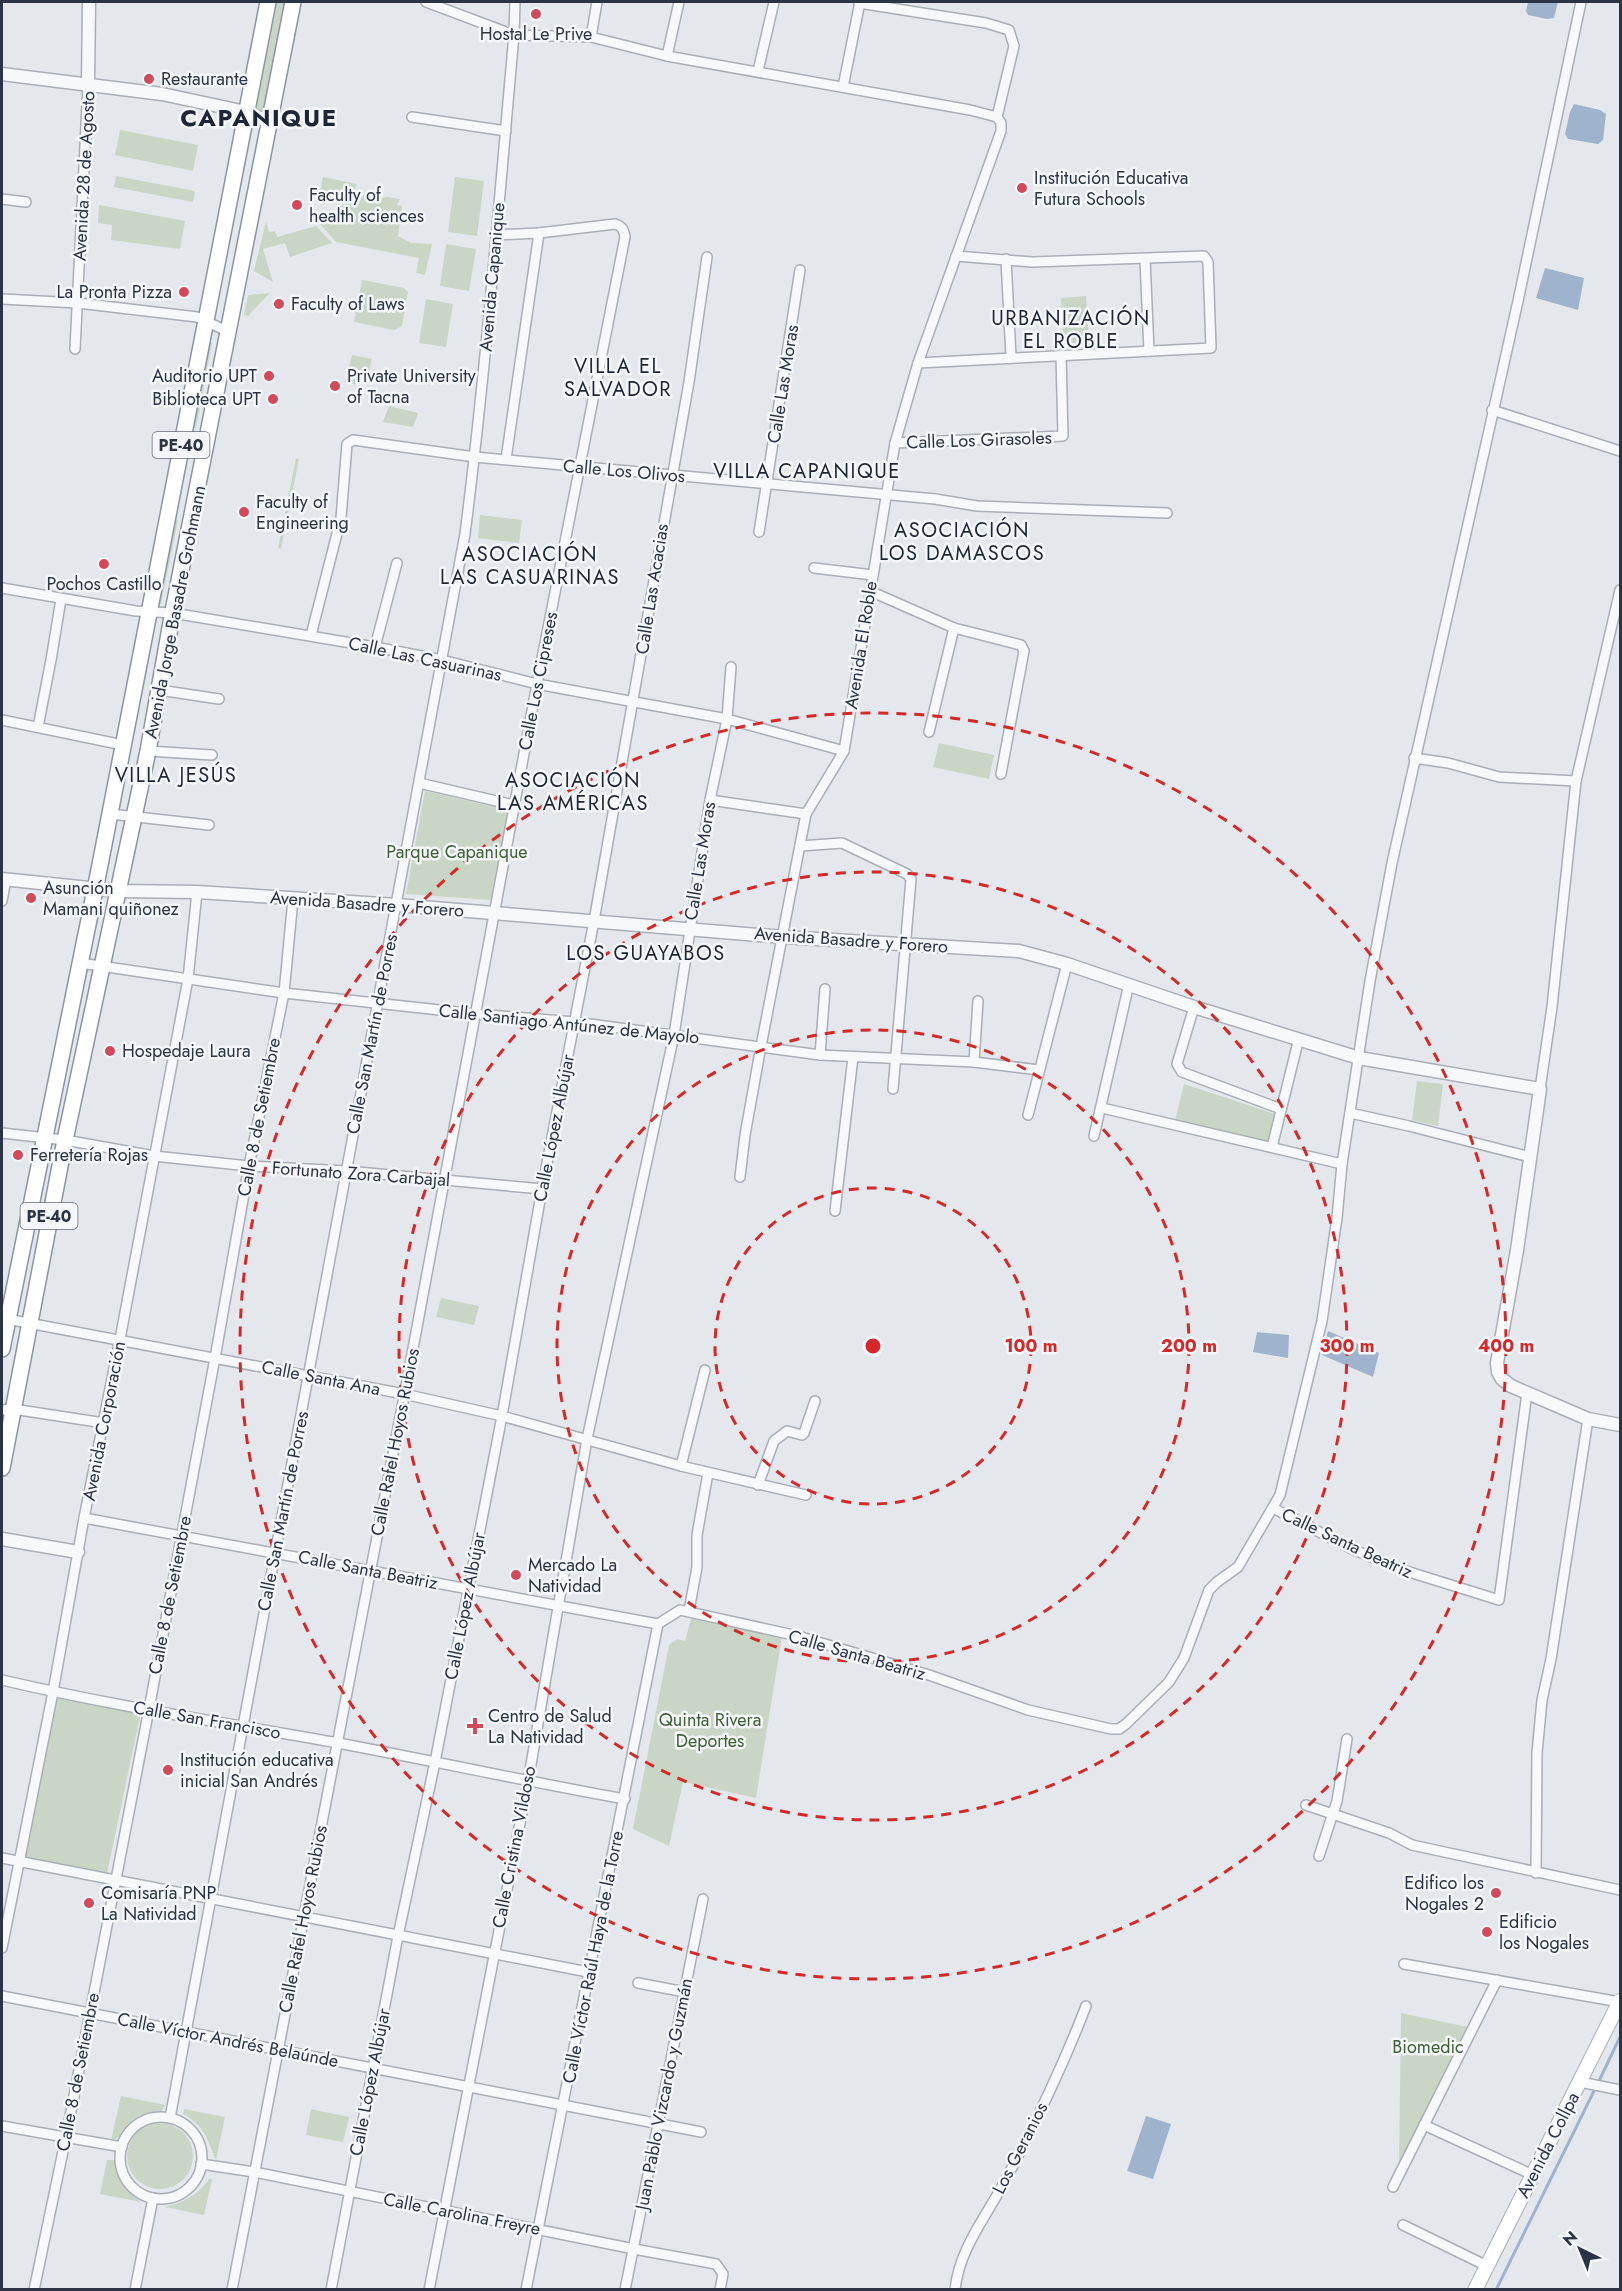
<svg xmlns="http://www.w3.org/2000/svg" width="1622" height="2291" font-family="Jost,sans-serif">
	<rect width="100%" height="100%" fill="#e4e7ec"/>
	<g fill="#c9d6c5">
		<polygon points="277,2 287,2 264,111 260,112 256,108"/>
		<polygon points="120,130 198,145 193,171 115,155"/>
		<polygon points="116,176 195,191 193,202 114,187"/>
		<polygon points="323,177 357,184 355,189 318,201"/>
		<polygon points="455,177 484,181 477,236 448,232"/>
		<polygon points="365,193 381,198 387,197 400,199 397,205 402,206 398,236 411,243 432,244 425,275 416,273 419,258 336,242 320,224 342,216 340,206 361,199"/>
		<polygon points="99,205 185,221 180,249 111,240 112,225 98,223"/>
		<polygon points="266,222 269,232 275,231 277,237 316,226 332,243 290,257 285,243 263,249 273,282 254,271"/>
		<polygon points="446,244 476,249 469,291 440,286"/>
		<polygon points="362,280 404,288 408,292 402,326 394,330 354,322"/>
		<polygon points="270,293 248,316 244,315 248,295"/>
		<polygon points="1086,296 1089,342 1064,344 1061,298"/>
		<polygon points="426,299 453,304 446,347 419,343"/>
		<polygon points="209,343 212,343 196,428 192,428"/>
		<polygon points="352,355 372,359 369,371 360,370 356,385 345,382"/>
		<polygon points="389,406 418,413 413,427 383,422"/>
		<polygon points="296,458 299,459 281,549 278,548"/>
		<polygon points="480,515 522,520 519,543 478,538"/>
		<polygon points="174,519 178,520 161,604 157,604"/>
		<polygon points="939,743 994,755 989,779 933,767"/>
		<polygon points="425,791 509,810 491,900 406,894"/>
		<polygon points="1417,1081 1443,1084 1438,1126 1412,1120"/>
		<polygon points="1184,1084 1278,1115 1270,1144 1175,1121"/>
		<polygon points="441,1298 479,1306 474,1325 436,1317"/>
		<polygon points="692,1616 782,1636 756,1798 683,1782 669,1846 633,1829 669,1645 677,1639 685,1641"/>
		<polygon points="58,1695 141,1712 106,1878 25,1860"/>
		<polygon points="1401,2013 1468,2027 1399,2171"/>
		<path d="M 121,2096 L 165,2105 L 162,2111 C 152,2112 141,2114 133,2120 C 125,2127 122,2138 111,2141 Z"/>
		<path d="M 184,2109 L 225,2117 L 216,2160 C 206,2138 207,2128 183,2114 Z"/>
		<polygon points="311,2109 349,2117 343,2142 306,2135"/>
		<circle cx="160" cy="2156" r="33"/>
		<path d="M 107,2160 L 115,2160 C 116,2180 126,2190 141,2202 L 100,2194 Z"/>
		<path d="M 210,2178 L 212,2180 L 204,2215 L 165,2207 C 186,2202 197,2195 210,2178 Z"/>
	</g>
	<g fill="#9fb4cc">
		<polygon points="1528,2 1558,2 1554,18 1547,19 1528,15 1526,11"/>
		<polygon points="1574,104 1600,110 1606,114 1603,140 1598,144 1568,139 1565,134 1570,112"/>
		<polygon points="1545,268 1584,278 1578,310 1536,298"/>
		<polygon points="1328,1331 1379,1353 1373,1377 1322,1355"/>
		<polygon points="1257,1332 1289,1335 1288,1358 1253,1352"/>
		<polygon points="1146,2116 1171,2124 1153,2179 1127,2171"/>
	</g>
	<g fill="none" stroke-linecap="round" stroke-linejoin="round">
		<g stroke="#9fb4cc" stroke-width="3">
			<polyline points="1599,2081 1620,2037"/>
			<polyline points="1496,2290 1594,2091"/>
		</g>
		<g stroke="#a9aeb7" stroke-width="12">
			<g id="minor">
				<polyline points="426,2 514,35 591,37 667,56 970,110 997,117"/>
				<polyline points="859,3 986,23 1009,30 1014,46 997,117"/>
				<polyline points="591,37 597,2"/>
				<polyline points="667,56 679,2"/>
				<polyline points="758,71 774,2"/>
				<polyline points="843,87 860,2"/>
				<polyline points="412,117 506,131"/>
				<polyline points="2,199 26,202"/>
				<polyline points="1006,259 1011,357"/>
				<polyline points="1145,259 1149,351"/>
				<polyline points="2,299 78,303 197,317 229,332"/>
				<polyline points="75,349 88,85"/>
				<polyline points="918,363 1211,348 1208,262 1204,256 1032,262 956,256"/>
				<polyline points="1492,410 1620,451"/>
				<polyline points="895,443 1063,436 1061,355"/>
				<polyline points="506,459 539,233"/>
				<polyline points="759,532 800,270"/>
				<polyline points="814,568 873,575"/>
				<polyline points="2,588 136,611 173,613 375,647 442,660 537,684 727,719 844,751"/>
				<polyline points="870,591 954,628 1021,645 1024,651 1001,774"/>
				<polyline points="311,635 341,518 347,444 353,440 475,457 935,499 977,506 1167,513"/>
				<polyline points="375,647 397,563"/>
				<polyline points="159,690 219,699"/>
				<polyline points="2,720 123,745"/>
				<polyline points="38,727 51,660 61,599"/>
				<polyline points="929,732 954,628"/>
				<polyline points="148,751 212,755"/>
				<polyline points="1414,758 1448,763 1499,777 1576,781"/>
				<polyline points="419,783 514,805"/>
				<polyline points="710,800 806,814"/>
				<polyline points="110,814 209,825"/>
				<polyline points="800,846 842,843 907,874 911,879 893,1089"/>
				<polyline points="2,901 6,879"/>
				<polyline points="80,963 284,993 476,1014 575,1022 820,1055 974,1062 1039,1070"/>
				<polyline points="1194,1007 1177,1064 1182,1072 1281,1109"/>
				<polyline points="820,1055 825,989"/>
				<polyline points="974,1062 978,1001"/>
				<polyline points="1540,1089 1552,1007 1576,781 1620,590"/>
				<polyline points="1102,1108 1342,1164"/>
				<polyline points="1350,1113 1409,1126 1530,1157"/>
				<polyline points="1028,1115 1067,964"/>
				<polyline points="2,1133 65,1140 154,1156 249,1166 347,1171 542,1189"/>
				<polyline points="1094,1136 1129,984"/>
				<polyline points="1272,1147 1299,1038"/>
				<polyline points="740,1177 745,1135 761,1046 806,814 844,751 895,443 918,363 1001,131 1001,123 997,117"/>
				<polyline points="835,1211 853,1057"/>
				<polyline points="7,1319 404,1394 502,1416 681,1466 806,1495"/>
				<polyline points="2,1410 13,1409 104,1423"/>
				<polyline points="681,1466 705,1370"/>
				<polyline points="758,1485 774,1441 787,1431 802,1435 804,1433 815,1401"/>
				<polyline points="1273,1508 1354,1550 1406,1571 1499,1600 1527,1393"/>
				<polyline points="84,1518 658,1624 680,1610 798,1636 929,1675 1028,1710 1111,1729 1119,1729 1126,1724 1169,1682 1184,1658 1209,1590 1217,1582 1238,1567 1280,1495 1322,1321 1337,1218 1342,1164 1370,981 1392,863 1518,301 1581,2"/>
				<polyline points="689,1611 697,1567 697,1535 708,1473"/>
				<path d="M 2,1680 C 113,1706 226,1723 338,1743 C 434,1761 529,1782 625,1799"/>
				<polyline points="1306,1805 1389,1833 1412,1845 1620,1890"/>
				<polyline points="1319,1856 1337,1801 1347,1739"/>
				<polyline points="2,1858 588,1972"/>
				<polyline points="1536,1873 1537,1753 1542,1700 1551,1659 1588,1419"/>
				<polyline points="2,1948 53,1692 84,1518 120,1339 188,979 197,892"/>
				<polyline points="1404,1964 1620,2002"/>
				<polyline points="638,1983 685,1992"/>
				<polyline points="2,1996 701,2132"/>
				<polyline points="1580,2082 1620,2090"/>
				<circle cx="161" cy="2158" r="41"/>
				<path d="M 170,2118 L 465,534 C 486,368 499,201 514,35 L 515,2"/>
				<polyline points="1424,2125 1533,2175"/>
				<polyline points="2,2126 122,2147"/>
				<polyline points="201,2164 254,2172 634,2249 716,2264 723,2274 720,2290"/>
				<polyline points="1393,2187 1497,1980"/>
				<polyline points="1403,2225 1487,2266"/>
				<polyline points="34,2290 66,2137 149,1709 215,1358 249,1166 284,993 293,899"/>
				<polyline points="135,2290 153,2198"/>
				<path d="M 232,2290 L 403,1402 L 537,684 L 625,237 C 624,230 622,226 615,224 L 539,233 L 496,235"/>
				<polyline points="331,2290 398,1936 435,1762 502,1416 542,1189 594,921 689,382 707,257"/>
				<polyline points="429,2290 528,1782 587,1439 674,1035 710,800 727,719 731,667"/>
				<polyline points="526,2290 658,1624"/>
				<polyline points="625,2290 703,1899"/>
				<path d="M 955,2290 C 959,2249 986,2217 1005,2181 C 1035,2124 1063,2066 1086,2006"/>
			</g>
		</g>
		<g stroke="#a9aeb7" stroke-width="15">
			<g id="tertiary">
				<polyline points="2,74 162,94 246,112 269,122"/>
				<polyline points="88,85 89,2"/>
				<polyline points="2,879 118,891 197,892 397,905 783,937 1019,951 1067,964 1194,1007 1359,1058 1540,1089 1517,1250 1497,1363 1498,1372 1502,1379 1511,1386 1588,1419 1620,1425"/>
				<polyline points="2,1539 78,1552"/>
			</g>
		</g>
		<g stroke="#a9aeb7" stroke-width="16">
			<polyline id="secondary" points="1475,2290 1620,2001"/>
		</g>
		<g stroke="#8b94a3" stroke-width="18">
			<g id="trunk">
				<polyline points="2,1349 98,875 268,2"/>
				<polyline points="2,1468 65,1140 148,751 173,611 293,2"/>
			</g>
		</g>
		<use href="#minor" stroke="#f7f8fa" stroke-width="9"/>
		<use href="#tertiary" stroke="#f7f8fa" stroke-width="12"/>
		<use href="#secondary" stroke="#fff" stroke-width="14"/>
		<use href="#trunk" stroke="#fff" stroke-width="15"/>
	</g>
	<g fill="none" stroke="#d62828" stroke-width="3" stroke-dasharray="10 8">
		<circle cx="873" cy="1346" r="158"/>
		<circle cx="873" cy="1346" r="316"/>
		<circle cx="873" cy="1346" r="474"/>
		<circle cx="873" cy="1346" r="633"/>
	</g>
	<g fill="#d1495b" stroke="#f4f6f9" stroke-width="2">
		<circle cx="536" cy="14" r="6"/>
		<circle cx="149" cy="79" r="6"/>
		<circle cx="1022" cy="188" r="6"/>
		<circle cx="297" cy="205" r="6"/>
		<circle cx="184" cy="292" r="6"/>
		<circle cx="279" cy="304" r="6"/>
		<circle cx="269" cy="376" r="6"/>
		<circle cx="335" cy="386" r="6"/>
		<circle cx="273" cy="399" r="6"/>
		<circle cx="244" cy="512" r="6"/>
		<circle cx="104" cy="564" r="6"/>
		<circle cx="31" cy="898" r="6"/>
		<circle cx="110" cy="1051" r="6"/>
		<circle cx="18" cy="1155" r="6"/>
		<circle cx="516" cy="1575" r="6"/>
		<path d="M472 1717h6v6h6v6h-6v6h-6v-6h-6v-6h6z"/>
		<circle cx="168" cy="1770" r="6"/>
		<circle cx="1496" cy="1893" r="6"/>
		<circle cx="89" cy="1903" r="6"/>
		<circle cx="1487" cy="1932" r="6"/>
	</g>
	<g text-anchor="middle" stroke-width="5" stroke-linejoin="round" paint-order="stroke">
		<g fill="#f4f6f9" stroke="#676e7b" stroke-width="1.5">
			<rect x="152.5" y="432" width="57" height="26" rx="4.5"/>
			<rect x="20.5" y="1203" width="57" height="26" rx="4.5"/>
		</g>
		<g font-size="16" font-weight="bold" fill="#2b3445">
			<text x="181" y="451">PE-40</text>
			<text x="49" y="1222">PE-40</text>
		</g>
		<g font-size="18" fill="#2b3445" stroke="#f4f6f9" text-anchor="start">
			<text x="536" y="40" text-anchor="middle">Hostal Le Prive</text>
			<text x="161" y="85">Restaurante</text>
			<text x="1034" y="184">Institución Educativa<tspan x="1034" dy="21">Futura Schools</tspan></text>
			<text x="309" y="201">Faculty of<tspan x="309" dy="21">health sciences</tspan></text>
			<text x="172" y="298" text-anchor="end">La Pronta Pizza</text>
			<text x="291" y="310">Faculty of Laws</text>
			<text x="257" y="382" text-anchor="end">Auditorio UPT</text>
			<text x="347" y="382">Private University<tspan x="347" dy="21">of Tacna</tspan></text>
			<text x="261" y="405" text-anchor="end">Biblioteca UPT</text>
			<text x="256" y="508">Faculty of<tspan x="256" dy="21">Engineering</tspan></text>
			<text x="104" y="590" text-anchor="middle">Pochos Castillo</text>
			<text x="43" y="894">Asunción<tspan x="43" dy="21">Mamani quiñonez</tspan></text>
			<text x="122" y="1057">Hospedaje Laura</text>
			<text x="30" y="1161">Ferretería Rojas</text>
			<text x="528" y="1571">Mercado La<tspan x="528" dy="21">Natividad</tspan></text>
			<text x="488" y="1722">Centro de Salud<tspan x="488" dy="21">La Natividad</tspan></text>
			<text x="180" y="1766">Institución educativa<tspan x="180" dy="21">inicial San Andrés</tspan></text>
			<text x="1484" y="1889" text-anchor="end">Edifico los<tspan x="1484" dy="21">Nogales 2</tspan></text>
			<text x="101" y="1899">Comisaría PNP<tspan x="101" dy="21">La Natividad</tspan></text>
			<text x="1499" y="1928">Edificio<tspan x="1499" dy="21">los Nogales</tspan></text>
		</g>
		<g font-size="18" fill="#2b3445" stroke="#f4f6f9">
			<text transform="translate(84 176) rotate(-87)" y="6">Avenida 28 de Agosto</text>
			<text transform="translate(492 277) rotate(-85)" y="6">Avenida Capanique</text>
			<text transform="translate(783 384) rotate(-81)" y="6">Calle Las Moras</text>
			<text transform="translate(979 440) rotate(-2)" y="6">Calle Los Girasoles</text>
			<text transform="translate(624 471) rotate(5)" y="6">Calle Los Olivos</text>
			<text transform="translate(652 589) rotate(-81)" y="6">Calle Las Acacias</text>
			<text transform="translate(175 612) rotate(-79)" y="6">Avenida Jorge Basadre Grohmann</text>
			<text transform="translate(861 645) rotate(-81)" y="6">Avenida El Roble</text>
			<text transform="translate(425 659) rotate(12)" y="6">Calle Las Casuarinas</text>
			<text transform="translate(538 681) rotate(-79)" y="6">Calle Los Cipreses</text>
			<text transform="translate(700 861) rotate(-81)" y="6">Calle Las Moras</text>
			<text transform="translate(367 904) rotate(4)" y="6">Avenida Basadre y Forero</text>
			<text transform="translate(851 940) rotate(4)" y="6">Avenida Basadre y Forero</text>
			<text transform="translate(569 1024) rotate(6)" y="6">Calle Santiago Antúnez de Mayolo</text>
			<text transform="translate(372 1034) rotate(-79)" y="6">Calle San Martín de Porres</text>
			<text transform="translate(259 1117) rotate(-79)" y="6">Calle 8 de Setiembre</text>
			<text transform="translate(554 1128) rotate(-79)" y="6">Calle López Albújar</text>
			<text transform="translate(361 1174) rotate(4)" y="6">Fortunato Zora Carbajal</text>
			<text transform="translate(321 1378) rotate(11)" y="6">Calle Santa Ana</text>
			<text transform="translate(104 1421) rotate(-79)" y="6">Avenida Corporación</text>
			<text transform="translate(395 1442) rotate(-79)" y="6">Calle Rafel Hoyos Rubios</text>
			<text transform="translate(283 1511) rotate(-79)" y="6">Calle San Martín de Porres</text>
			<text transform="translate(1347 1543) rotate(25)" y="6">Calle Santa Beatriz</text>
			<text transform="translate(368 1570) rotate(11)" y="6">Calle Santa Beatriz</text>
			<text transform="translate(170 1595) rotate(-79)" y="6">Calle 8 de Setiembre</text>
			<text transform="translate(465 1606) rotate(-79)" y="6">Calle López Albújar</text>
			<text transform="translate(857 1655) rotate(16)" y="6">Calle Santa Beatriz</text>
			<text transform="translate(207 1720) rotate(10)" y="6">Calle San Francisco</text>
			<text transform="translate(514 1847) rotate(-79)" y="6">Calle Cristina Vildoso</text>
			<text transform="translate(303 1919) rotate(-79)" y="6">Calle Rafel Hoyos Rubios</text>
			<text transform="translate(593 1957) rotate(-79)" y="6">Calle Víctor Raúl Haya de la Torre</text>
			<text transform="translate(228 2040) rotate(11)" y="6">Calle Víctor Andrés Belaúnde</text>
			<text transform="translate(78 2072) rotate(-79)" y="6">Calle 8 de Setiembre</text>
			<text transform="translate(370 2082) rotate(-79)" y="6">Calle López Albújar</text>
			<text transform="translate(664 2094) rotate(-79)" y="6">Juan Pablo Vizcardo y Guzmán</text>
			<text transform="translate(1548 2145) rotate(-63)" y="6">Avenida Collpa</text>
			<text transform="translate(1020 2148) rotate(-63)" y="6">Los Geranios</text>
			<text transform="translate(462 2214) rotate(11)" y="6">Calle Carolina Freyre</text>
		</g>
		<g font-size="18" fill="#3f6138" stroke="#f4f6f9">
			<text x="457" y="858">Parque Capanique</text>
			<text x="710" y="1726">Quinta Rivera<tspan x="710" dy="21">Deportes</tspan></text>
			<text x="1428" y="2053">Biomedic</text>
		</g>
		<g font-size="20" letter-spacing="1.5" fill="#1d2536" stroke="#f4f6f9">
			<text x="1071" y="325">URBANIZACIÓN<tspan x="1071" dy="23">EL ROBLE</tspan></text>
			<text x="618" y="373">VILLA EL<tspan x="618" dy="23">SALVADOR</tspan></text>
			<text x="807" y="478">VILLA CAPANIQUE</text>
			<text x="962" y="537">ASOCIACIÓN<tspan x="962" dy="23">LOS DAMASCOS</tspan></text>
			<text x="530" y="561">ASOCIACIÓN<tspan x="530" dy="23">LAS CASUARINAS</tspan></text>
			<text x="176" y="782">VILLA JESÚS</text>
			<text x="573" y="787">ASOCIACIÓN<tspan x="573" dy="23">LAS AMÉRICAS</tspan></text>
			<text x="646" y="960">LOS GUAYABOS</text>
		</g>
		<g font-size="24" font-weight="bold" letter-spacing="1.5" fill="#1d2536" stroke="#f4f6f9">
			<text x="259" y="126">CAPANIQUE</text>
		</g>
	</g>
	<circle cx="873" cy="1346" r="9" fill="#d62828" stroke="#f4f6f9" stroke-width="3"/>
	<g font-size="18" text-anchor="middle" font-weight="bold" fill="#d62828" stroke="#f4f6f9" stroke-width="5" stroke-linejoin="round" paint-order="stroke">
		<text x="1031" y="1352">100 m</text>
		<text x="1189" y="1352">200 m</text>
		<text x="1347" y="1352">300 m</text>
		<text x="1506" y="1352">400 m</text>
	</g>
	<rect width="1622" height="2291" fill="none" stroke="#2b3445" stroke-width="6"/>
	<g transform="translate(1580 2249) rotate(317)" stroke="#f4f6f9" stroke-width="4.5" paint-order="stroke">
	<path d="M0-4.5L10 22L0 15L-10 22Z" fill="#2b3445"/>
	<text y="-9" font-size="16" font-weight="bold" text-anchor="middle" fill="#2b3445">N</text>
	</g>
</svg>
